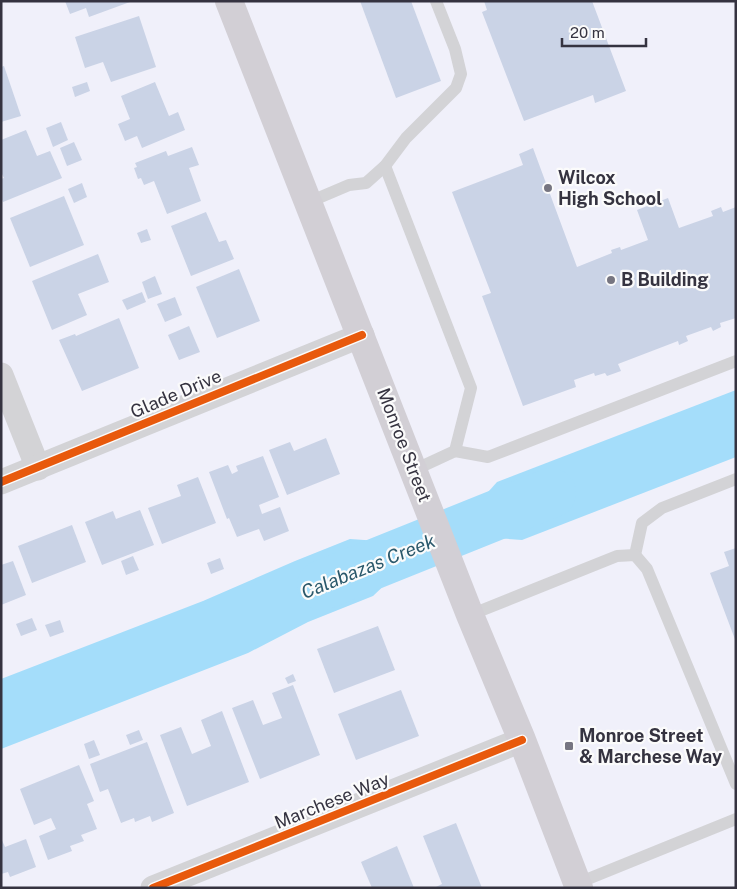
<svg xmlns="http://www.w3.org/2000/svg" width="737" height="889" font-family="'Public Sans',sans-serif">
	<rect width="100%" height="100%" fill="#f0f0fa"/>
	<g fill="#a4ddfa">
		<polygon points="736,390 736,457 522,540 496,538 481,500 497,482"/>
		<polygon points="350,539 379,541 393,577 373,596 308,622 248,653 1,749 1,679 203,601 295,561"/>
	</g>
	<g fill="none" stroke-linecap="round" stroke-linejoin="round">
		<polyline stroke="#a4ddfa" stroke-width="50" points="322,585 551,493"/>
	</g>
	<g fill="#cad3e6">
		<polygon points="65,1 130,1 130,2 89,17 86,8 70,14"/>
		<polygon points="360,1 411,1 441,81 396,98"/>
		<polygon points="484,1 592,1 626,91 595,103 593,95 524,121 482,12 487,10"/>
		<polygon points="139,16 156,67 111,82 103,62 85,68 75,37"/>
		<polygon points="4,66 21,116 1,122 1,67"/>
		<polygon points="87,82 90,91 75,97 72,87"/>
		<polygon points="155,82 169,116 178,112 185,130 142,148 137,136 125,141 118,124 130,119 121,96"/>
		<polygon points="61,122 68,140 53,147 46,128"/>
		<polygon points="26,130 37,156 50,151 62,178 3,202 1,197 1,179 4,178 1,172 1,140"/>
		<polygon points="74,142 82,160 67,166 60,148"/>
		<polygon points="192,147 199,165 189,168 201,201 167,214 154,181 144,185 141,178 138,179 134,168 137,167 135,163 166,151 168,156"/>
		<polygon points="533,148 577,267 612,253 611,250 620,247 621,250 648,240 637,210 668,198 679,228 713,216 711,211 721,207 723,212 736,207 736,318 720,323 721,327 713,331 711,327 686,336 688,341 679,345 678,341 618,364 621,371 607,376 605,373 595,376 594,373 574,380 576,387 523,406 482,296 491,293 452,192 523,165 519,154"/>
		<polygon points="82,183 87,197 74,203 68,189"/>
		<polygon points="64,196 84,245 30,267 10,218"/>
		<polygon points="206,212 219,242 226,240 234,259 191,276 171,226"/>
		<polygon points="147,229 151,240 141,243 137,233"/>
		<polygon points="98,254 109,282 78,294 87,315 52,330 32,281"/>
		<polygon points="239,269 260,321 217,338 196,287"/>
		<polygon points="155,276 162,294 148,299 142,282"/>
		<polygon points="142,292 146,302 127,310 122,300"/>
		<polygon points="175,297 182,315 165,322 157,304"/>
		<polygon points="119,318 139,368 82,391 59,340 75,334 76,336"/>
		<polygon points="189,326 200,352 179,360 168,335"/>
		<polygon points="326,438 340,474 287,495 269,450 290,442 294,451"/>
		<polygon points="263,456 279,497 259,505 262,514 280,507 289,531 264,541 259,529 237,537 229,518 227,519 209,472 228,465 232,474 238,471 236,466"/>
		<polygon points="198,477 216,523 162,544 148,508 181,496 177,485"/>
		<polygon points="140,510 154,545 102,565 85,522 113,511 116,519"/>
		<polygon points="72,525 86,562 32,583 18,546"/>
		<polygon points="736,548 736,642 710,573 729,566 724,552"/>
		<polygon points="133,556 139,570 126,575 121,561"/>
		<polygon points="220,558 224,569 211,574 207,563"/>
		<polygon points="13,561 26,595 1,605 1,565"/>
		<polygon points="32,618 37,630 21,636 16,624"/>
		<polygon points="60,620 64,632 50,637 45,625"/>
		<polygon points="378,626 395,670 334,693 317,649"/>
		<polygon points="293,674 296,681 288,684 285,678"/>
		<polygon points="293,685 320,755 260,779 232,708 253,700 263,725 282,718 272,693"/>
		<polygon points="401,690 419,736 356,760 338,714"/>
		<polygon points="222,711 249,782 187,806 160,735 181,727 192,754 211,746 201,720"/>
		<polygon points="139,730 143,740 130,745 126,735"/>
		<polygon points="94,740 100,755 89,759 84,744"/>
		<polygon points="147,742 174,813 152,822 150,816 135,822 134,818 121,823 108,789 100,792 90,764"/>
		<polygon points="79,765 94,801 87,804 97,829 81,835 84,841 70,846 72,851 48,860 39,836 56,829 51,818 34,825 20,789"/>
		<polygon points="456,823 482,888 434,888 442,884 423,836"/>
		<polygon points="1,838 5,847 26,839 36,867 10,877 8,872 1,874"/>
		<polygon points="397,846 414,888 372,888 361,862"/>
	</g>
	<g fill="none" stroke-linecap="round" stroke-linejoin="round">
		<g stroke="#d3d3d6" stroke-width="12">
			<polyline points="385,166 471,388 455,451 414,470"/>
			<polyline points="309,202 349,185 366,183 385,166 406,138 456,88 461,74 455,49 436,1"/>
			<polyline points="455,451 488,457 736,361"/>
			<polyline points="635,555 642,523 662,508 736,479"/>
			<polyline points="470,615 617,556 635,555 647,569 736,784"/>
			<polyline points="578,883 736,819"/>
		</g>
		<g stroke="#d3d3d6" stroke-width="25">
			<polyline points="1,375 38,468"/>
			<polyline points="1,482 362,335"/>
			<polyline points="153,888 522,740"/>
		</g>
		<polyline stroke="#d2cfd5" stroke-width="28" points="229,1 470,615 522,740 579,888"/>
		<g stroke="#fbfbfb" stroke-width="11">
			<g id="cycleway">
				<polyline points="1,482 362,335"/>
				<polyline points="153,888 522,740"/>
			</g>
		</g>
		<use href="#cycleway" stroke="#e8590c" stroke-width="8"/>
	</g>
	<g fill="#767581" stroke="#fbfbfb" stroke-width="2">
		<circle cx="548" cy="188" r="5"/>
		<circle cx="611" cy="280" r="5"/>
		<rect x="564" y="741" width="10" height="10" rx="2.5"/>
	</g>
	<g text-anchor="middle" stroke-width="4.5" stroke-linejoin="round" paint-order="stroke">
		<g font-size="18" font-weight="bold" fill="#353340" stroke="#fbfbfb" text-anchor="start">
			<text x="558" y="184">Wilcox<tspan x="558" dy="21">High School</tspan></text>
			<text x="621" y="286">B Building</text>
			<text x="579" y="742">Monroe Street<tspan x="579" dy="21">&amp; Marchese Way</tspan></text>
		</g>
		<g font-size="18" fill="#353340" stroke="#fbfbfb">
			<text transform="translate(176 394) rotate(-23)" y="6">Glade Drive</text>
			<text transform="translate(404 445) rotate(69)" y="6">Monroe Street</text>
			<text transform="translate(332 801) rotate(-22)" y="6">Marchese Way</text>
		</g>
		<g font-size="19" font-style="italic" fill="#2a586b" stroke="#fbfbfb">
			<text transform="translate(368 566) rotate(-22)" y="7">Calabazas Creek</text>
		</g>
	</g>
	<rect width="737" height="889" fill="none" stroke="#353340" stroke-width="5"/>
	<path d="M562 38v8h84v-8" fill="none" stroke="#353340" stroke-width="2.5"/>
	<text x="570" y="38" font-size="15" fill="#353340" stroke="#fbfbfb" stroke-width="4" paint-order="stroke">20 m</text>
</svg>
